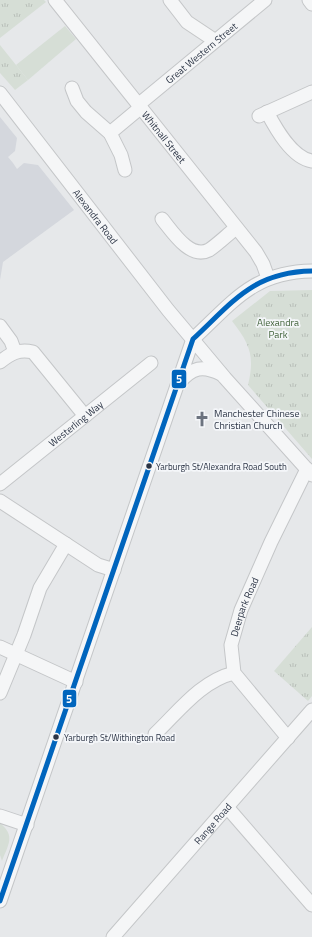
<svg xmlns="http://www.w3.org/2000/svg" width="312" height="937" font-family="'Titillium Web',sans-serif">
	<defs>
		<pattern id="park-tufts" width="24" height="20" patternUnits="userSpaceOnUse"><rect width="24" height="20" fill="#d6ded6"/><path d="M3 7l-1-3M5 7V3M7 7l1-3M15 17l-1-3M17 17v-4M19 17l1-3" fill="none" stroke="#b8bfb9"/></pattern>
	</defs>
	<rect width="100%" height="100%" fill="#e6e8ea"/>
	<polygon fill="#d4d7dd" points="0,117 17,138 15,151 8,157 13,163 17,169 24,163 38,165 74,210 3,262 0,280"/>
	<g fill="#d6ded6">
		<polygon points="65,26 76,39 28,80 16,65"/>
		<path d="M 0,823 C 16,836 8,845 2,861 L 0,855 Z"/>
	</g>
	<g fill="url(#park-tufts)">
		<polygon points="0,0 44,0 46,2 0,38"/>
		<polygon points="0,45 28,80 15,90 0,73"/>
		<path d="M 312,290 L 312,459 L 248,385 C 255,356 250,344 232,321 L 270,291 Z"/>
		<polygon points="312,627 312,696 308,701 274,671"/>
	</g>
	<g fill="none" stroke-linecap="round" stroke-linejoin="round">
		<g stroke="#c4c6c8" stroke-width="15">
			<g id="minor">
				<path id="s1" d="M 55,0 L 256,252 L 263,264 L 268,278"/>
				<polyline points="170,0 187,22 214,40"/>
				<polyline points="309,0 312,4"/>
				<polyline points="72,88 77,101 86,112 110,133 121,155 125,170"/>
				<path id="s2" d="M 0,93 L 168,310 L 225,378 L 312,475"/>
				<path id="s3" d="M 138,105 L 265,0"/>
				<path d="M 267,112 C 276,129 292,158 312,161"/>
				<polyline points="259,116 312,92"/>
				<polyline points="110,133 140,108"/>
				<path d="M 162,219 C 172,231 190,260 209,250 C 218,244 227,235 236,228"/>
				<polyline points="0,326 11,341 15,352"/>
				<path d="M 0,362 C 11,353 19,349 33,352 L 85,416"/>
				<path d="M 179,383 C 192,367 203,365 221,374"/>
				<path id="s4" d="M 0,484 L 151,363"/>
				<polyline points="0,501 98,565 114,570"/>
				<polyline points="0,647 76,682"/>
				<polyline points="0,693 24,635 40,588 66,544"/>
				<path d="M 155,734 C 179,711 201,681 234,673"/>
				<path id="s5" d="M 288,738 L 234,673 L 231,645 L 241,610 L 271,542 L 307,469"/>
				<polyline points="227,807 312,905"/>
				<polyline points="0,816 27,825"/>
				<path d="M 0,901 L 193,339 C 233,302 253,272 312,271"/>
				<path id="s6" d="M 113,937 L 312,710"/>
			</g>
		</g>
		<use href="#minor" stroke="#f5f6f7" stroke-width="13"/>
		<g stroke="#f4f6f9" stroke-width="8">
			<path id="bus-1" d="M 0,901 L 193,339 C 233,302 253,272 312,271"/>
		</g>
		<use href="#bus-1" stroke="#0065bd" stroke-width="5"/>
	</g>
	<defs>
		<g id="church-bare" transform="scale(1.2)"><path d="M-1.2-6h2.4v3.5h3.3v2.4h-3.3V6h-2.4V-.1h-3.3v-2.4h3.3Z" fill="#6c737f" stroke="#f4f6f9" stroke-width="2.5" paint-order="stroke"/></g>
	</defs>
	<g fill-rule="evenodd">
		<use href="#church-bare" x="202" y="419"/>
	</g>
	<g fill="#2b3445" stroke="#f4f6f9" stroke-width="1.5">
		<circle cx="149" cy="466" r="3.5"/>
		<circle cx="56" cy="737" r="3.5"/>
	</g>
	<g text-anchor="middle" stroke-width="3.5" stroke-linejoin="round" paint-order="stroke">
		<g font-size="9" fill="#2b3445" stroke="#f4f6f9" text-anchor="start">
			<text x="156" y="470">Yarburgh St/Alexandra Road South</text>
			<text x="64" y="741">Yarburgh St/Withington Road</text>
		</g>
		<g font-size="10" fill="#2b3445" stroke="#f4f6f9">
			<text dy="4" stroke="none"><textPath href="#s3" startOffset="82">Great Western Street</textPath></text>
			<text dy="4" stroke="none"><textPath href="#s1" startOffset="175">Whitnall Street</textPath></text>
			<text dy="4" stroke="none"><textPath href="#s2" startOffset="156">Alexandra Road</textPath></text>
			<text dy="4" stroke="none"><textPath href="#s4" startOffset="97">Westerling Way</textPath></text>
			<text dy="4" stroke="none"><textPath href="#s5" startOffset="153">Deerpark Road</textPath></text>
			<text dy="4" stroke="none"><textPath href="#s6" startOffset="151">Range Road</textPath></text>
		</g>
		<g font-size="10" fill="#3f6138" stroke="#f4f6f9">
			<text x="278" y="326">Alexandra<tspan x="278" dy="12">Park</tspan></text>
		</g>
		<g font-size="10" fill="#2b3445" stroke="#f4f6f9" text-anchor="start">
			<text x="214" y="417">Manchester Chinese<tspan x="214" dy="12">Christian Church</tspan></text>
		</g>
	</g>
	<g stroke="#f4f6f9" stroke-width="1.5">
		<rect x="171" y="369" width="16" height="20" rx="4" fill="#0065bd"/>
		<rect x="62" y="689" width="15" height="19" rx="4" fill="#0065bd"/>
	</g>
	<g font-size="11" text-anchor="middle" font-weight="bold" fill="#fff">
		<text x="179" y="383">5</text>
		<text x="69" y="703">5</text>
	</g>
</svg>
